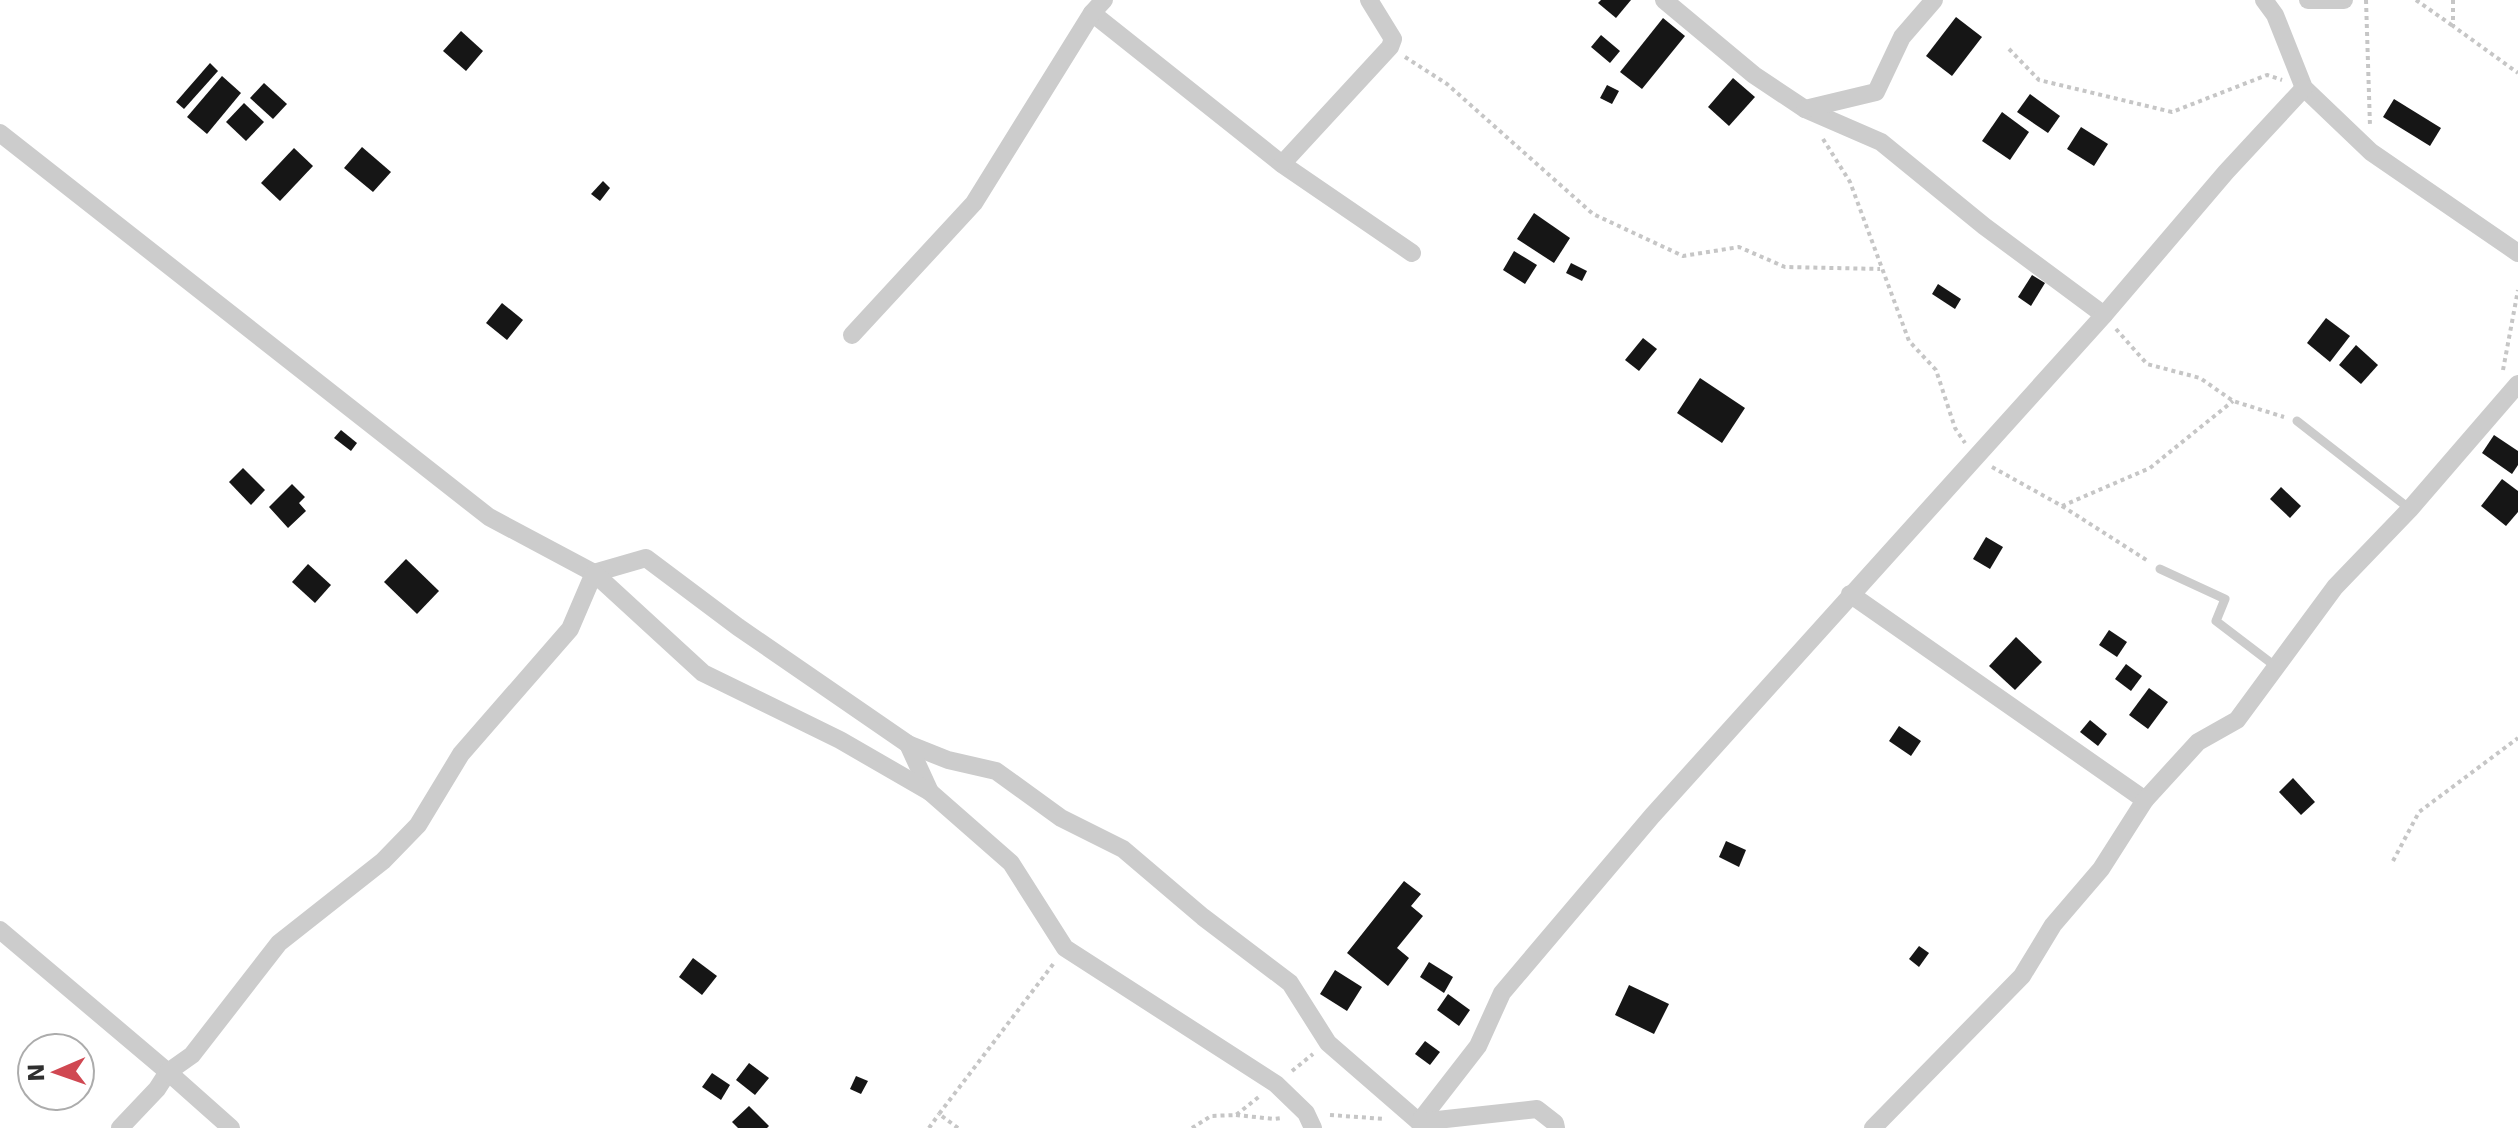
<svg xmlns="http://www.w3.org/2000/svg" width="2518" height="1128" font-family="'DejaVu Sans',sans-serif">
	<rect width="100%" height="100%" fill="#fff"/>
	<g fill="#161616">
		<polygon points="1601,0 1631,0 1616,18 1598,3"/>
		<polygon points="1956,17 1982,37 1952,76 1926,56"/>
		<polygon points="1663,18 1685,36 1642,89 1620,72"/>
		<polygon points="461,31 483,51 466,71 443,51"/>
		<polygon points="1601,35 1620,51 1610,63 1591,47"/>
		<polygon points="210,63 218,71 184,109 176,102"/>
		<polygon points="222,76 241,93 207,134 187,117"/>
		<polygon points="1733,78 1755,97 1729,126 1708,107"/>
		<polygon points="264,83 287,104 273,119 250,98"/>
		<polygon points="1607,85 1619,91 1612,104 1600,98"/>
		<polygon points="2030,94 2060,116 2048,133 2017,112"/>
		<polygon points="2394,99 2441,128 2430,146 2383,117"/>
		<polygon points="244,103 264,122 246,141 226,122"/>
		<polygon points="2002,112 2029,132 2010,160 1982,141"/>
		<polygon points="2081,127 2108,144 2094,166 2067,149"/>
		<polygon points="362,147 391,172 373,192 344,168"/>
		<polygon points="294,148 313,166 280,201 261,183"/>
		<polygon points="603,181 610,188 600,201 591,194"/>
		<polygon points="1534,213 1570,238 1554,263 1517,239"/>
		<polygon points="1514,251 1537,265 1525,284 1503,270"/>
		<polygon points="1571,263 1587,271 1582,281 1566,273"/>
		<polygon points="2032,275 2045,283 2031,306 2018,297"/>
		<polygon points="1938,284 1961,299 1955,309 1932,294"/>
		<polygon points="502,303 523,320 507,340 486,323"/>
		<polygon points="2326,318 2350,336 2330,362 2307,343"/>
		<polygon points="1643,338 1657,349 1639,371 1625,360"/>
		<polygon points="2356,345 2378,365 2361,384 2339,365"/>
		<polygon points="1700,378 1745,408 1722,443 1677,413"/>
		<polygon points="341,430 357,443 351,451 334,438"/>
		<polygon points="2494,435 2518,451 2518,465 2512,474 2482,453"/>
		<polygon points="243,468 265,490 251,505 229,482"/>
		<polygon points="2502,479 2518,491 2518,512 2506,526 2481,506"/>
		<polygon points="292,484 305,497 299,503 306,511 288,528 269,507"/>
		<polygon points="2281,487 2301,506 2290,518 2270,499"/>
		<polygon points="1986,537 2003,547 1990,569 1973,559"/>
		<polygon points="406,559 439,591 417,614 384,582"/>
		<polygon points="308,564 331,585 315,603 292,582"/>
		<polygon points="2109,630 2127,642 2117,657 2099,645"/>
		<polygon points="2016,637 2042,662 2015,690 1989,666"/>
		<polygon points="2126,664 2142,676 2131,691 2115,679"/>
		<polygon points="2149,688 2168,702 2148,729 2129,715"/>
		<polygon points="2090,720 2107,734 2098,746 2080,732"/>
		<polygon points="1899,726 1921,741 1911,756 1889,741"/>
		<polygon points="2293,778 2315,802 2301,815 2279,792"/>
		<polygon points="1726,841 1746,850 1739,867 1719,857"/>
		<polygon points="1404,881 1421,894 1411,906 1423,916 1397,948 1409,958 1388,986 1347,953"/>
		<polygon points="1919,946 1929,953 1919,967 1909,959"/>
		<polygon points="693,958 717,976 702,995 679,977"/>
		<polygon points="1429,962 1453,977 1444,993 1420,977"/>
		<polygon points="1335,970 1362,987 1347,1011 1320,994"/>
		<polygon points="1629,985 1669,1004 1654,1034 1615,1015"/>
		<polygon points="1448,994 1470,1010 1459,1026 1437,1010"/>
		<polygon points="1425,1041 1440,1052 1430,1065 1415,1054"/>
		<polygon points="749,1063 769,1078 755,1095 736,1080"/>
		<polygon points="712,1073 730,1085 721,1100 702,1087"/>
		<polygon points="856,1076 868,1081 861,1094 850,1089"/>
		<polygon points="749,1106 769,1126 767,1128 738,1128 732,1122"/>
	</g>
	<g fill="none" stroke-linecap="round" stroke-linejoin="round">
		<g stroke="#c6c6c6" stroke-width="4" stroke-dasharray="4 4" stroke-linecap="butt">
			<polyline points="2366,0 2370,126"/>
			<polyline points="2416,0 2453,26"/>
			<polyline points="2453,0 2453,26 2518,73"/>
			<polyline points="2009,49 2039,80 2172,112 2267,75 2282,80"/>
			<polyline points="1405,57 1447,84 1593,214 1683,256 1739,247 1785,267 1880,269"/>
			<polyline points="1823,139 1850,182 1909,341 1936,370 1955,428 1965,443"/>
			<polyline points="2116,329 2147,364 2200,378 2233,401 2284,417"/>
			<polyline points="2503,370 2518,290"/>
			<polyline points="1992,467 2062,506 2150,468 2233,401"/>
			<polyline points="2062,506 2148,561"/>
			<polyline points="2393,861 2419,812 2518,738"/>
			<polyline points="1292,1071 1313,1054"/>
			<polyline points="1236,1115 1274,1119 1282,1118"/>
			<polyline points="1330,1115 1385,1119"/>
			<polyline points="929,1128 939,1114"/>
			<polyline points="958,1128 939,1114 1054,963"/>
			<polyline points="1192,1128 1211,1116 1236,1115 1260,1096"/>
		</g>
		<g stroke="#ccc" stroke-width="9">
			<polyline points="2297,421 2410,509"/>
			<polyline points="2160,569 2225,599 2216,621 2275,666"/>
		</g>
		<g stroke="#ccc" stroke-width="18">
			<polyline points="1664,0 1754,75 1805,109 1881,142 1984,226 2104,315"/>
			<polyline points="2264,0 2275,15 2304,88 2371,152 2518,253"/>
			<polyline points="2308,0 2344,0"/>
			<polyline points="1092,13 1282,164 1412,253"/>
			<polyline points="1805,109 1876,92 1902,37 1934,0"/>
			<polyline points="0,133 489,517 594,573 646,558 738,627 908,744 948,760 996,771 1061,818 1123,849 1203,917 1290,983 1328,1043 1426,1128"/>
			<polyline points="1282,164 1390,47 1393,39 1369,0"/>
			<polyline points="852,335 974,203 1092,13 1104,0"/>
			<polyline points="1850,594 2145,800"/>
			<polyline points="908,744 930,792"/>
			<polyline points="0,930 168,1072 157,1089 120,1128"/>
			<polyline points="1419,1122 1478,1046 1502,993 1652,816 2104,315 2226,172 2304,88"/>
			<polyline points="1419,1122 1537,1109 1555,1123 1556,1128"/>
			<polyline points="231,1128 168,1072 192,1055 279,943 383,861 418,825 461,754 570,629 594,573 703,673 840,740 930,792 1011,863 1065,948 1276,1084 1306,1113 1313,1128"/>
			<polyline points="1873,1128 2022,976 2053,925 2101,869 2145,800 2198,742 2237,720 2335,587 2410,509 2518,384"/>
		</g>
	</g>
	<g transform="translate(56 1072) rotate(268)"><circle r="38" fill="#ffffff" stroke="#acacac" stroke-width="2"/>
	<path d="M0-6L14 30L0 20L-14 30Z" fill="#d04852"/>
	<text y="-12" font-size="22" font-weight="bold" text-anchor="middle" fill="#2f2f2f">N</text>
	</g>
</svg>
